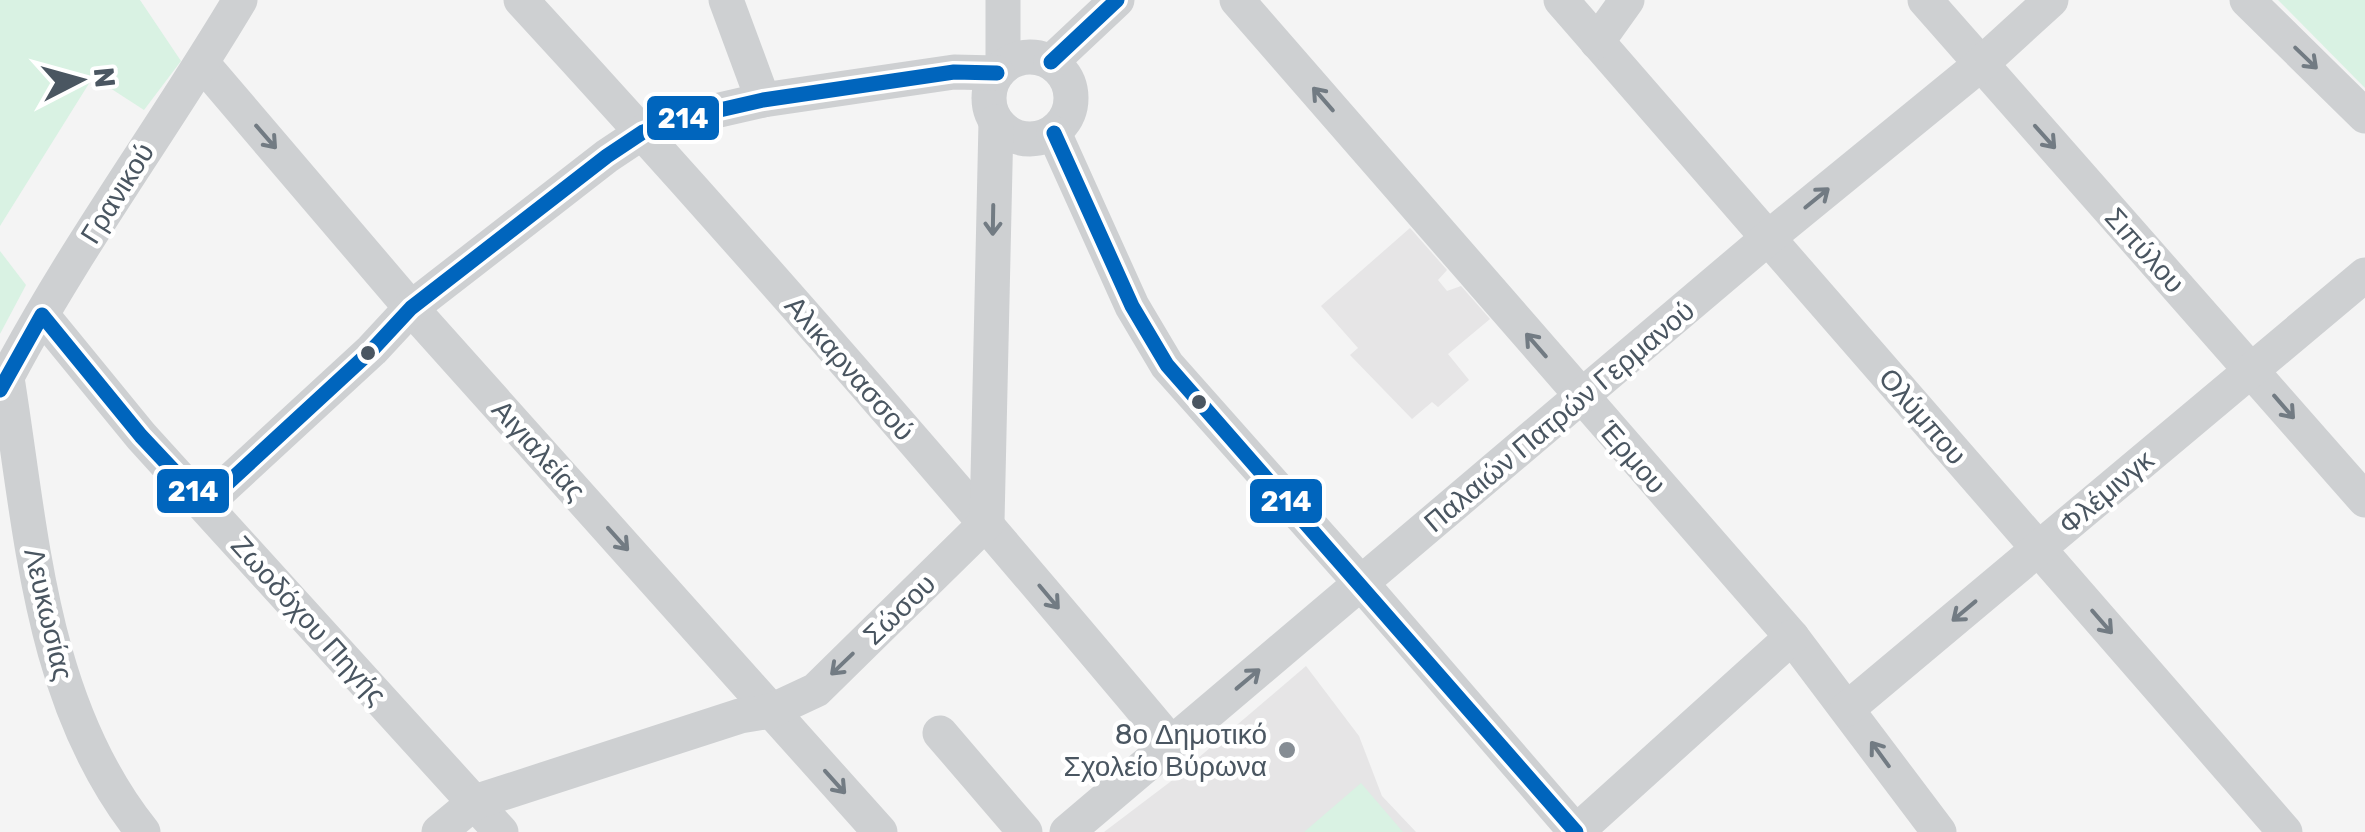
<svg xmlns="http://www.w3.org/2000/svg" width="2365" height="832" font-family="Rubik,sans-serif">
	<rect width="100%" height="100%" fill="#f4f4f4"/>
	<g fill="#e6e5e6">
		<polygon points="1410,228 1447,270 1438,280 1447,291 1461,286 1490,319 1448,354 1469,380 1438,407 1432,402 1412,419 1350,355 1358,348 1321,306"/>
		<polygon points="1306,666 1359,736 1382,796 1416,832 1104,832 1170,782"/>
	</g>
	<g fill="#d9f2e3">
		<polygon points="0,0 140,0 181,61 144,110 93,77 0,226"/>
		<polygon points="2278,0 2365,0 2365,88"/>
		<polygon points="0,251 26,285 0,334"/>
		<polygon points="1361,783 1403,832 1304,832"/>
	</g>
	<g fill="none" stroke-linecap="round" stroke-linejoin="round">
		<g stroke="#ced0d2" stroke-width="35">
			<path d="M 521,0 C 744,242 960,491 1171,743"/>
			<polyline points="726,0 763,100"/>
			<polyline points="1003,0 1003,67"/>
			<polyline points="1237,0 1792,637 1939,832"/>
			<polyline points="1561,0 2285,832"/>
			<polyline points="1925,0 2365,500"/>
			<polyline points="2247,0 2365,116"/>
			<polyline points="1597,42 1627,0"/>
			<circle cx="1030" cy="98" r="41"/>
			<polyline points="1051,62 1117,0"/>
			<polyline points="202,63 411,308 880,832"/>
			<polyline points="1054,133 1132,306 1167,365 1361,583 1576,832"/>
			<polyline points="42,315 141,436 501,832"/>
			<path d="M 7,378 C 32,534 40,703 143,832"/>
			<path d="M 0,390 C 70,254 162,131 240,0"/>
			<polyline points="205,504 372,350 411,308 607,156 643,132 676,120 763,100 954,72 997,73"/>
			<polyline points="1847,709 2365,275"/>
			<polyline points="940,733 1025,832"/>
			<polyline points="439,832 475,802 740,716 771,711 816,690 987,522 996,122"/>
			<polyline points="1067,832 1768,238 1981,64 2051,0"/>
			<polyline points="1576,832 1792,637"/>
		</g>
		<g stroke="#fff" stroke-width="22">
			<g id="bus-1">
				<polyline points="1051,62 1117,0"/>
				<polyline points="1054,133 1132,306 1167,365 1576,832"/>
				<polyline points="0,390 42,315 141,436 205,504 372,350 411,308 607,156 643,132 676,120 763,100 954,72 997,73"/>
			</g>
		</g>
		<use href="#bus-1" stroke="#0065bd" stroke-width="15"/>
	</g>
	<defs><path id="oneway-shaft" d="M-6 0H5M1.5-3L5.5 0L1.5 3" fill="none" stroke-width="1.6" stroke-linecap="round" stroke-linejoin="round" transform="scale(2.5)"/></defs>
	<g stroke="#727b83">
		<use href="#oneway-shaft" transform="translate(2306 58) rotate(44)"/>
		<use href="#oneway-shaft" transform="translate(1323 99) rotate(-131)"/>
		<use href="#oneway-shaft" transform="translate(266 137) rotate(49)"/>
		<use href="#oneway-shaft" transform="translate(2045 137) rotate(48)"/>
		<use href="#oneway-shaft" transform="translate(1817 198) rotate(-39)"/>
		<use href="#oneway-shaft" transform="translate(993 220) rotate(91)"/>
		<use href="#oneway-shaft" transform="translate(1536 345) rotate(-131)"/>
		<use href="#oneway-shaft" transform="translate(2284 407) rotate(49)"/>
		<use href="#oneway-shaft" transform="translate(618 539) rotate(48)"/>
		<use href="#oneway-shaft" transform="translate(1049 597) rotate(50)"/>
		<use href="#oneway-shaft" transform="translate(1964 611) rotate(140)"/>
		<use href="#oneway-shaft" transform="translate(2102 622) rotate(49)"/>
		<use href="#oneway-shaft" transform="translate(842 664) rotate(136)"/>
		<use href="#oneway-shaft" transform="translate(1248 679) rotate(-40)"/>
		<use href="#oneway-shaft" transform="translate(1880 754) rotate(-126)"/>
		<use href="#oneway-shaft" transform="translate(835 782) rotate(48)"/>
	</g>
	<g fill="#4a5661" stroke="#fff" stroke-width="4">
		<circle cx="368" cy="353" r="9"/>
		<circle cx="1199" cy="402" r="9"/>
	</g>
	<circle fill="#868d94" stroke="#fff" stroke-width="4" cx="1287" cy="750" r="10"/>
	<g text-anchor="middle" stroke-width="9" stroke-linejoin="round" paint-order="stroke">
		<g font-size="28" fill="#4a5661" stroke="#fff">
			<text transform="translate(117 193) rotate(-58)" y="10">Γρανικού</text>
			<text transform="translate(2145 250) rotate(48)" y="10">Σιπύλου</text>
			<text transform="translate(850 368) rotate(49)" y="10">Αλικαρνασσού</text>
			<text transform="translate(1559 416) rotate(-40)" y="10">Παλαιών Πατρών Γερμανού</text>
			<text transform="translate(1923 416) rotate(49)" y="10">Ολύμπου</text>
			<text transform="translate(539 450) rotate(48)" y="10">Αιγιαλείας</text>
			<text transform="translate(1633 457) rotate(49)" y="10">Έρμου</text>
			<text transform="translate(2106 492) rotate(-40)" y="10">Φλέμινγκ</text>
			<text transform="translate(899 609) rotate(-44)" y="10">Σώσου</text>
			<text transform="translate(49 614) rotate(77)" y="10">Λευκωσίας</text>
			<text transform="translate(309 620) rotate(48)" y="10">Ζωοδόχου Πηγής</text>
		</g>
		<g font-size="28" fill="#4a5661" stroke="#fff" text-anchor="end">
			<text x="1267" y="744">8ο Δημοτικό<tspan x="1267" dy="32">Σχολείο Βύρωνα</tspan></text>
		</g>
	</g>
	<g stroke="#fff" stroke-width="4">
		<rect x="645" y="94" width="76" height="48" rx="10" fill="#0065bd"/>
		<rect x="155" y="467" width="76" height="48" rx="10" fill="#0065bd"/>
		<rect x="1248" y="477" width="76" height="48" rx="10" fill="#0065bd"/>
	</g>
	<g font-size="28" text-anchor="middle" font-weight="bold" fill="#fff">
		<text x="683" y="128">214</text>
		<text x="193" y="501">214</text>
		<text x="1286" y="511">214</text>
	</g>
	<g transform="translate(80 80) rotate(84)" stroke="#ffffff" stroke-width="8" paint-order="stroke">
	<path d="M0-8L18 38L0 25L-18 38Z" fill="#4a5661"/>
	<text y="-15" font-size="28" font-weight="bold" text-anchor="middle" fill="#4a5661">N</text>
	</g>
</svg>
